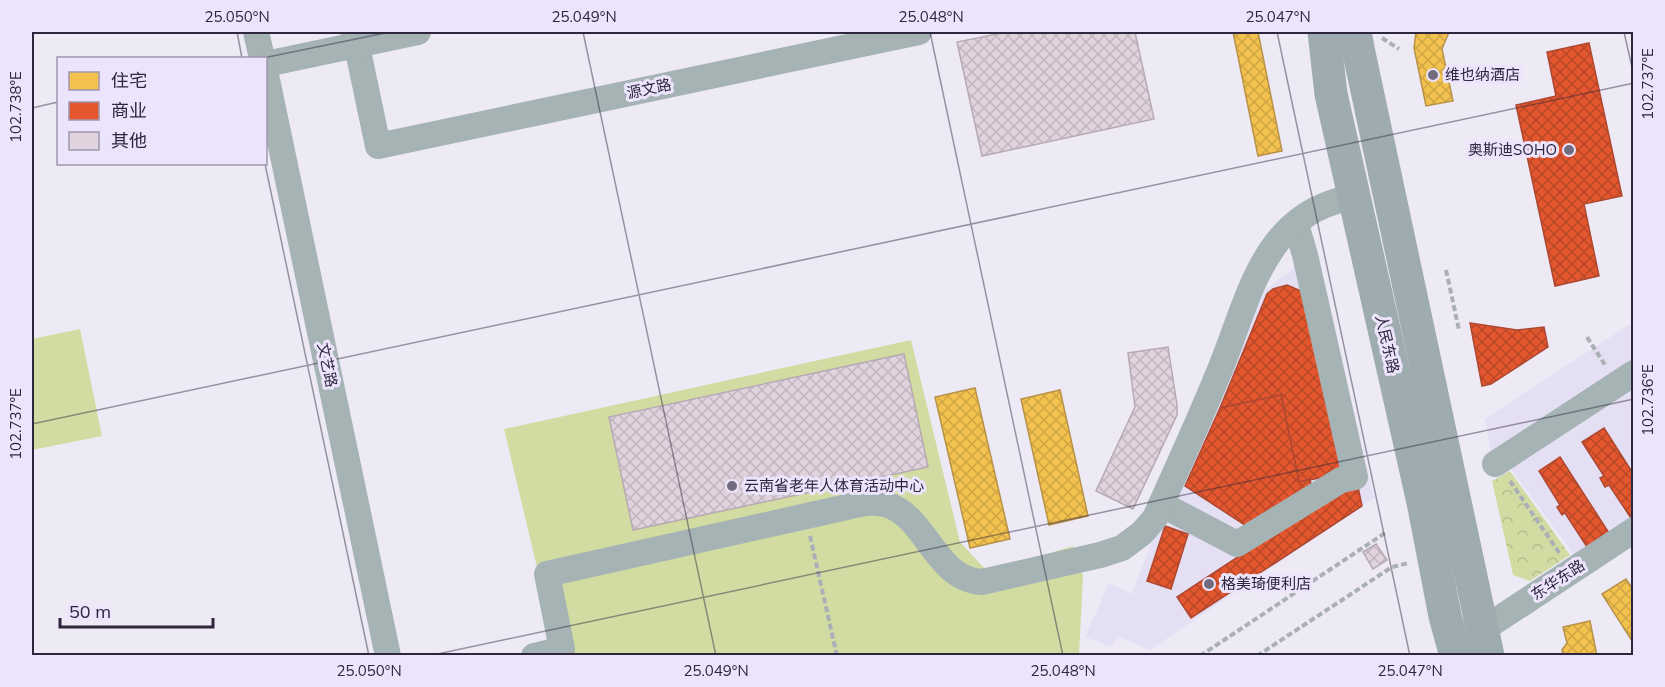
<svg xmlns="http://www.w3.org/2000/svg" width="1665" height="687" font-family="Mulish,'Noto Sans SC',sans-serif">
	<defs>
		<pattern id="park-crowns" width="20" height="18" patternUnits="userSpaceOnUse" patternTransform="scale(1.5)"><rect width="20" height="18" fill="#d2dca2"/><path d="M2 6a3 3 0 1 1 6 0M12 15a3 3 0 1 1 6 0" fill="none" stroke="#b5bd8c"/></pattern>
		<pattern id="homes-cross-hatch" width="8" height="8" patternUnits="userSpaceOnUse" patternTransform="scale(1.5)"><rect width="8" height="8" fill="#f2c14e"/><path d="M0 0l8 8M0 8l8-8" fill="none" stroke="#d0a645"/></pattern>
		<pattern id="shops-cross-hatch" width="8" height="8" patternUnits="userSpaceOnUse" patternTransform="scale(1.5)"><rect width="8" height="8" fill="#e4572e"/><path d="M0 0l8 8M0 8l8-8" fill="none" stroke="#b94828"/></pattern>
		<pattern id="building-cross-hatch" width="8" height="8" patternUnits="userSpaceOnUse" patternTransform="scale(1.5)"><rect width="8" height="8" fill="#e1d3dd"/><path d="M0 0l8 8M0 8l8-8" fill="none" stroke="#c1b5bf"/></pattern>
	</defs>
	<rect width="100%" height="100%" fill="#edeaf6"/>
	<g fill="#e5dff3">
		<polygon points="1320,262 1374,498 1150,650 1119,637 1110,646 1085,637 1109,583 1132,594 1156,531 1259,295 1296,266"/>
		<polygon points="1633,322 1633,381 1495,472 1485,419"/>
		<polygon points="1633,388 1633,517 1575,556 1510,468"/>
	</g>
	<polygon fill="url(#park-crowns)" points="1510,471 1570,555 1530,581 1513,575 1492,481"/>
	<g fill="#d2dca2">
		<polygon points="80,329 102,436 32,450 32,339"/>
		<polygon points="911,340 960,542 988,572 1073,546 1083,576 1079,655 558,655 504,429"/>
	</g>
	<g fill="url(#homes-cross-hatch)" stroke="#b79249" stroke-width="1.5">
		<polygon points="1233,32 1258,32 1282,151 1258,156"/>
		<polygon points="1416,32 1449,32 1442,49 1453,101 1426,106 1414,48"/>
		<polygon points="975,388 1010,539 970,548 935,397"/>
		<polygon points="1060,390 1088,516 1049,525 1021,399"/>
		<polygon points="1626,579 1634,591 1634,644 1602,594"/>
		<polygon points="1590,621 1597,656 1563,656 1562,650 1567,643 1563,627"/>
	</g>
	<g fill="url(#shops-cross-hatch)" stroke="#ad4832" stroke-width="1.5">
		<polygon points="1589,43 1622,196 1584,204 1599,276 1555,286 1516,105 1556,96 1547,52"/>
		<polygon points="1287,285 1301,291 1344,473 1299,482 1281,395 1220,408 1267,294 1273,289"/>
		<polygon points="1470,323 1517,330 1544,327 1548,347 1491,384 1482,386"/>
		<polygon points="1281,395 1299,482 1310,479 1312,489 1251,529 1185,486 1220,408"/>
		<polygon points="1604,428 1634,475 1634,517 1631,518 1609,485 1605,487 1600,478 1604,476 1582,442"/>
		<polygon points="1560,457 1609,533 1587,547 1565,513 1562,515 1557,507 1560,505 1539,471"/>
		<polygon points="1357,482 1362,506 1191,618 1177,597 1347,485"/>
		<polygon points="1165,526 1188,534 1171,589 1147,581"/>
	</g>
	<g fill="url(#building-cross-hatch)" stroke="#b7aab3" stroke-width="1.5">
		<polygon points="1007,32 1135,32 1154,119 982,156 957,42"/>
		<polygon points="1168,347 1177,405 1177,415 1133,509 1096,491 1135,407 1128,353"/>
		<polygon points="904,354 928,467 633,530 609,417"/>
		<polygon points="1376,544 1387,560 1373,569 1363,552"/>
	</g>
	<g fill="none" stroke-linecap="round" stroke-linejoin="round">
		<g stroke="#aab0b5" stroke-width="4" stroke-dasharray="6 3" stroke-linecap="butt">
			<polyline points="1382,38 1399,49"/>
			<polyline points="1446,270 1459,330"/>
			<polyline points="1587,337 1605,365"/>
			<polyline points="1510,481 1560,554"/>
			<polyline points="810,536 837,656"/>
			<polyline points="1200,656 1385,533"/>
			<polyline points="1257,656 1392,567 1409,563"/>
		</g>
		<g stroke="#a6b3b5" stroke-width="26">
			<polyline points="256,32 262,58"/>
			<polyline points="354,32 378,146 919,32"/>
			<polyline points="266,64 418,32"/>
			<polyline points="266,75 388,656"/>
			<polyline points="1495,464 1634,373"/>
			<polyline points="1161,504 1237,544 1341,480 1355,477 1305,255 1296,224"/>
			<polyline points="1482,630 1634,530"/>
			<path d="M 534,656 L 562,649 L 547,574 L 847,507 C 860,504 875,500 888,505 C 928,519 935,579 982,582 L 1100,555 L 1122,548 L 1142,533 L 1155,518 C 1178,466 1202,415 1223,362 C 1240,320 1252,270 1283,235 C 1305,211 1324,204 1354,196"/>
		</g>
		<g stroke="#9facaf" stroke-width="33">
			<polyline points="1324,32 1331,94 1423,502 1445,616 1456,656"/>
			<polyline points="1355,32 1359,53 1488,656"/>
		</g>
	</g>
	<path fill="none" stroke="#2d263c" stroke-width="1.5" stroke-opacity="0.45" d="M 237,32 L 242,58M 583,32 L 716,656M 930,32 L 1063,656M 1277,32 L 1410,656M 1624,32 L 1634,76M 263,58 L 390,32M 32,108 L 58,102M 265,164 L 369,656M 32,424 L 1634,83M 428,656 L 1634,399"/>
	<g fill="#706b7d" stroke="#ebe4fc" stroke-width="2">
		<circle cx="1433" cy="75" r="6"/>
		<circle cx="1569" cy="150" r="6"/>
		<circle cx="732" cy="486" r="6"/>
		<circle cx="1209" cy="584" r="6"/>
	</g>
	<g text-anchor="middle" stroke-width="6" stroke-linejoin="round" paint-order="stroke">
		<g font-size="15" fill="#2d263c" stroke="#ebe4fc" text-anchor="start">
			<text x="1445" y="80">维也纳酒店</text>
			<text x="1557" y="155" text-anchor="end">奥斯迪SOHO</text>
			<text x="744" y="491">云南省老年人体育活动中心</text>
			<text x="1221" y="589">格美琦便利店</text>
		</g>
		<g font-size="15" fill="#2d263c" stroke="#ebe4fc">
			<text transform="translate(649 89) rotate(-12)" y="5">源文路</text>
			<text transform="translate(1387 344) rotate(77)" y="5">人民东路</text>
			<text transform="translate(327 365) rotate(78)" y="5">文艺路</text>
			<text transform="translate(1558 580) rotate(-33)" y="5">东华东路</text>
		</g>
	</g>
	<rect width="1665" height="687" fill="none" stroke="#ebe4fc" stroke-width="66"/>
	<rect x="57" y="57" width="210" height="108" fill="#ebe4fc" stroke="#9f98af" stroke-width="1.5"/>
	<rect x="69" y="72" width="30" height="18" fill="#f2c14e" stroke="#9f98af" stroke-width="1.5"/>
	<text x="111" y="87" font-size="18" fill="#2d263c">住宅</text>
	<rect x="69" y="102" width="30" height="18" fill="#e4572e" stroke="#9f98af" stroke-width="1.5"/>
	<text x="111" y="117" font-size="18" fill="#2d263c">商业</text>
	<rect x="69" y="132" width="30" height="18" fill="#e1d3dd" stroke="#9f98af" stroke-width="1.5"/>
	<text x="111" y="147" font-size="18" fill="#2d263c">其他</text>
	<path d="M60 618v9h153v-9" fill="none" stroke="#2d263c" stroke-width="3"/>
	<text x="69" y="618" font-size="18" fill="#2d263c" stroke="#ebe4fc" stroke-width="4.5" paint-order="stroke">50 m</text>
	<rect x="33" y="33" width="1599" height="621" fill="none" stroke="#2d263c" stroke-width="2"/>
	<g font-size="15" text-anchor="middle" fill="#2d263c">
		<text x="237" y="22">25.050°N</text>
		<text x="584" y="22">25.049°N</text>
		<text x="931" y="22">25.048°N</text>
		<text x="1278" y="22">25.047°N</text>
		<text transform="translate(1648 84) rotate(-90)" y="5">102.737°E</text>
		<text transform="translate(16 107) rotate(-90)" y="5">102.738°E</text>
		<text transform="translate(1648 400) rotate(-90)" y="5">102.736°E</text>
		<text transform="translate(16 424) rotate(-90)" y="5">102.737°E</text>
		<text x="369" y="676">25.050°N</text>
		<text x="716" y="676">25.049°N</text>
		<text x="1063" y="676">25.048°N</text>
		<text x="1410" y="676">25.047°N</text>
	</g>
</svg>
